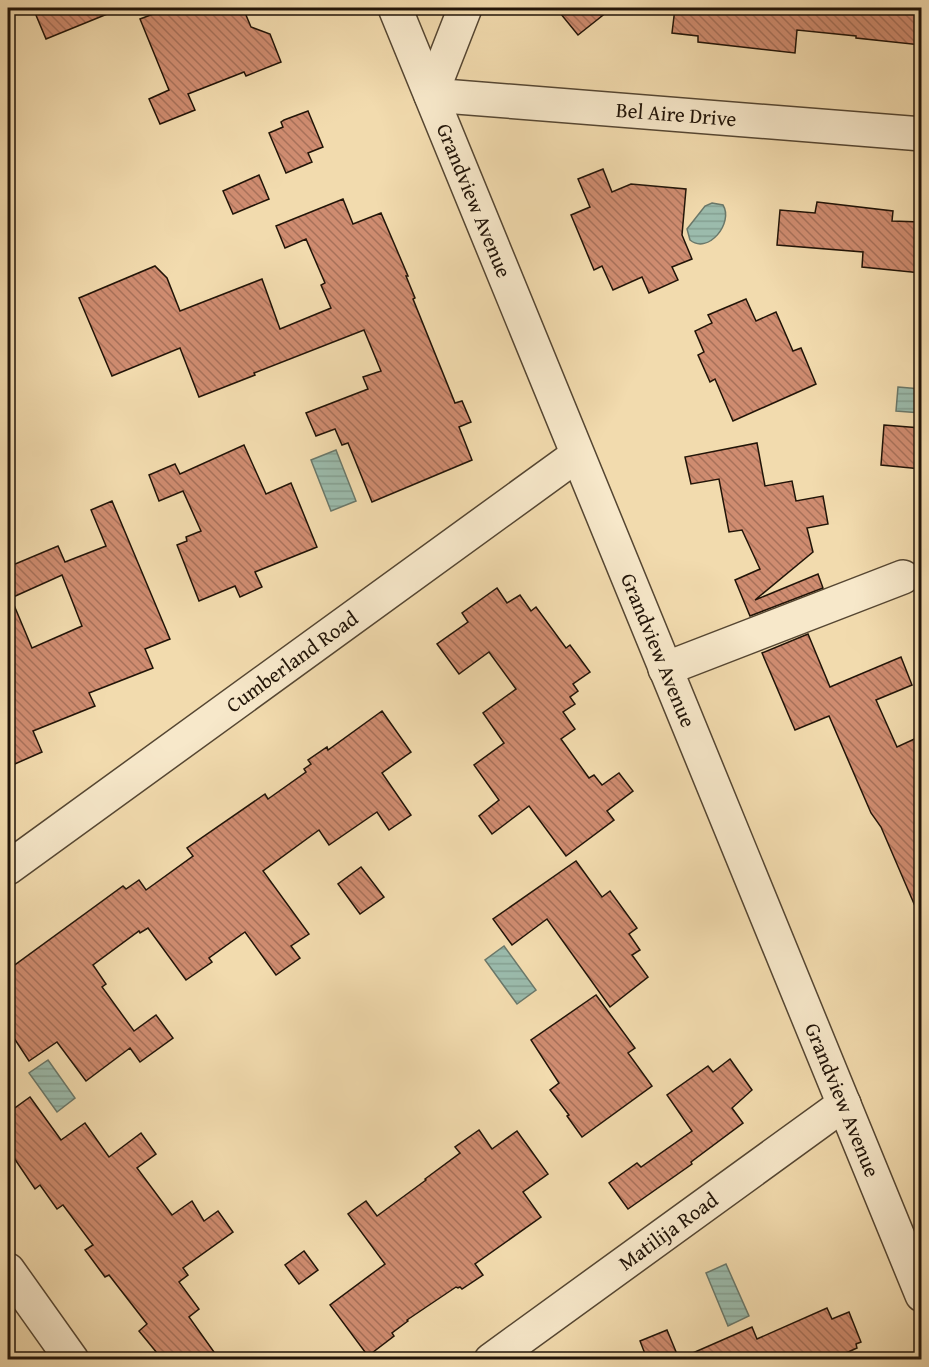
<svg xmlns="http://www.w3.org/2000/svg" width="929" height="1367" font-family="'Gentium Book Plus',serif">
	<defs>
		<pattern id="water-rules" width="6" height="5" patternUnits="userSpaceOnUse" patternTransform="scale(1.5)"><rect width="6" height="5" fill="#9bbbac"/><path d="M0 2.5h6" fill="none" stroke="#85a092"/></pattern>
		<pattern id="building-back-hatch" width="6" height="6" patternUnits="userSpaceOnUse" patternTransform="scale(1.5)"><rect width="6" height="6" fill="#cf8c70"/><path d="M-1 5l2 2M0 0l6 6M5-1l2 2" fill="none" stroke="#a8715a"/></pattern>
	</defs>
	<rect width="100%" height="100%" fill="#f2dbae"/>
	<filter id="stains"><feTurbulence type="fractalNoise" baseFrequency=".00333" numOctaves="4"/><feColorMatrix values="0 0 0 0 .2 0 0 0 0 .09 0 0 0 0 .02 0 0 0 .5 -.17"/></filter>
	<radialGradient id="worn" r=".72"><stop offset=".6" stop-color="#630" stop-opacity="0"/><stop offset="1" stop-color="#630" stop-opacity=".3"/></radialGradient>
	<g fill="url(#water-rules)" stroke="#6a786a" stroke-width="1.5">
		<path d="M 712,203 L 723,205 C 734,223 708,255 690,240 L 687,229 L 705,206 Z"/>
		<polygon points="898,387 921,389 921,413 896,411"/>
		<polygon points="336,450 356,501 331,511 311,460"/>
		<polygon points="504,946 536,990 517,1004 485,960"/>
		<polygon points="48,1060 75,1098 57,1112 29,1073"/>
		<polygon points="726,1264 749,1316 728,1326 706,1273"/>
	</g>
	<g fill="url(#building-back-hatch)" stroke="#211408" stroke-width="1.5" fill-rule="evenodd">
		<polygon points="33,8 122,8 46,39"/>
		<polygon points="169,8 243,8 251,27 270,34 281,62 246,76 244,72 188,94 195,110 160,124 149,99 169,90 140,19"/>
		<polygon points="556,8 612,8 578,35"/>
		<polygon points="675,8 910,8 909,13 917,14 917,20 921,20 921,45 856,38 856,36 797,30 795,53 698,42 698,36 672,33"/>
		<polygon points="308,111 323,147 308,153 312,162 286,173 269,133 283,127 281,122 284,120"/>
		<polygon points="603,169 612,192 631,184 686,189 682,235 692,259 672,267 678,280 649,293 642,277 613,290 602,266 594,270 571,215 590,207 578,179"/>
		<polygon points="259,175 269,199 233,214 223,191"/>
		<polygon points="343,199 353,224 381,213 408,276 406,276 415,298 413,299 455,403 462,401 471,422 459,427 472,460 372,502 348,443 342,445 335,429 316,436 306,413 368,389 363,377 381,371 364,330 254,373 255,375 199,397 180,348 112,376 79,298 155,266 167,278 180,311 262,279 280,329 331,308 321,285 325,283 306,239 285,248 276,226"/>
		<polygon points="817,202 893,211 892,221 921,222 921,273 862,267 863,252 777,245 780,210 815,213"/>
		<polygon points="746,299 756,321 776,312 793,351 801,348 816,384 733,421 715,379 710,382 698,355 704,352 695,331 712,323 708,315"/>
		<polygon points="884,425 921,428 921,469 881,465"/>
		<polygon points="757,443 765,486 792,481 796,501 823,496 828,524 807,528 813,552 755,600 818,574 823,588 750,616 735,580 760,569 742,530 729,532 719,479 691,484 685,457"/>
		<polygon points="244,445 266,494 291,483 317,547 255,572 262,587 240,597 235,586 199,601 177,545 187,541 186,537 201,531 183,491 159,501 149,475 175,464 180,474"/>
		<path d="M 112,501 L 170,639 L 145,649 L 153,668 L 89,693 L 95,706 L 33,731 L 42,752 L 8,767 L 8,567 L 58,546 L 65,562 L 106,546 L 91,510 ZM 62,575 L 82,626 L 32,648 L 11,598 Z"/>
		<polygon points="497,588 507,603 520,595 531,611 536,607 566,648 570,645 590,672 573,684 578,691 570,697 575,704 563,712 575,729 561,739 589,778 594,775 602,785 619,773 633,791 607,811 614,820 566,856 529,806 492,834 479,816 499,800 474,765 504,743 483,713 516,689 489,652 459,674 437,644 468,622 462,613"/>
		<polygon points="808,634 830,687 901,657 912,685 876,700 897,747 921,736 921,784 915,787 921,805 921,920 881,827 871,813 829,716 795,730 762,653"/>
		<polygon points="382,711 411,752 382,773 411,815 389,830 377,812 329,845 319,830 263,871 309,934 291,946 300,958 276,975 245,932 209,958 212,962 186,980 148,928 140,933 139,931 93,965 106,984 102,987 134,1031 156,1015 173,1038 140,1062 130,1048 86,1081 57,1042 29,1061 8,1029 8,970 123,886 126,889 139,880 146,890 193,856 187,848 265,794 268,799 306,772 304,769 311,764 308,760 327,747 328,750"/>
		<polygon points="576,861 602,897 610,891 637,928 629,934 640,950 632,955 648,977 610,1007 547,919 512,945 493,919"/>
		<polygon points="361,867 384,897 360,914 338,884"/>
		<polygon points="596,995 635,1048 628,1053 652,1086 582,1137 567,1116 569,1115 550,1090 559,1083 531,1040"/>
		<polygon points="730,1059 752,1090 732,1108 743,1123 691,1162 692,1164 628,1209 609,1183 637,1163 641,1167 692,1131 667,1095 708,1066 713,1072"/>
		<polygon points="30,1097 61,1140 85,1123 109,1157 141,1133 156,1154 137,1168 172,1215 192,1201 204,1221 218,1211 233,1232 183,1268 188,1275 179,1282 199,1309 189,1317 219,1359 162,1359 139,1331 147,1324 109,1275 105,1277 85,1250 93,1245 63,1205 57,1209 40,1185 35,1189 8,1149 8,1113"/>
		<polygon points="479,1130 492,1149 517,1131 548,1174 523,1192 541,1217 475,1264 483,1275 462,1289 460,1287 458,1288 456,1287 407,1320 408,1321 392,1333 394,1336 368,1356 330,1305 385,1264 348,1214 366,1201 377,1216 426,1180 425,1179 460,1153 455,1147"/>
		<polygon points="304,1251 318,1270 299,1284 285,1265"/>
		<polygon points="827,1308 832,1319 849,1312 861,1342 856,1344 857,1348 846,1353 848,1359 679,1359 752,1327 757,1339"/>
		<polygon points="667,1330 679,1359 647,1359 640,1341"/>
	</g>
	<g fill="none" stroke-linecap="round" stroke-linejoin="round">
		<g stroke="#554632" stroke-width="36">
			<g id="minor">
				<path id="s1" d="M 395,8 L 922,1295"/>
				<path id="s2" d="M 431,95 L 922,134"/>
				<polyline points="431,95 465,8"/>
				<polyline points="665,669 903,577"/>
				<path id="s3" d="M 8,868 L 577,455"/>
				<polyline points="8,1270 72,1360"/>
				<path id="s4" d="M 491,1360 L 844,1104"/>
			</g>
		</g>
		<use href="#minor" stroke="#f7e8ca" stroke-width="33"/>
	</g>
	<g text-anchor="middle" stroke-width="4.5" stroke-linejoin="round" paint-order="stroke">
		<g font-size="21" fill="#211408" stroke="#f7e8ca">
			<text dy="7" stroke="none"><textPath href="#s2" startOffset="246">Bel Aire Drive</textPath></text>
			<text dy="7" stroke="none"><textPath href="#s1" startOffset="208">Grandview Avenue</textPath></text>
			<text dy="7" stroke="none"><textPath href="#s1" startOffset="694">Grandview Avenue</textPath></text>
			<text dy="7" stroke="none"><textPath href="#s3" startOffset="351">Cumberland Road</textPath></text>
			<text dy="7" stroke="none"><textPath href="#s1" startOffset="1180">Grandview Avenue</textPath></text>
			<text dy="7" stroke="none"><textPath href="#s4" startOffset="219">Matilija Road</textPath></text>
		</g>
	</g>
	<rect width="929" height="1367" fill="none" stroke="#f2dbae" stroke-width="30"/>
	<rect x="9" y="9" width="911" height="1349" fill="none" stroke="#211408" stroke-width="3"/>
	<rect x="15" y="15" width="899" height="1337" fill="none" stroke="#211408" stroke-width="1.5"/>
	<rect width="100%" height="100%" filter="url(#stains)"/>
	<rect width="100%" height="100%" fill="url(#worn)"/>
</svg>
